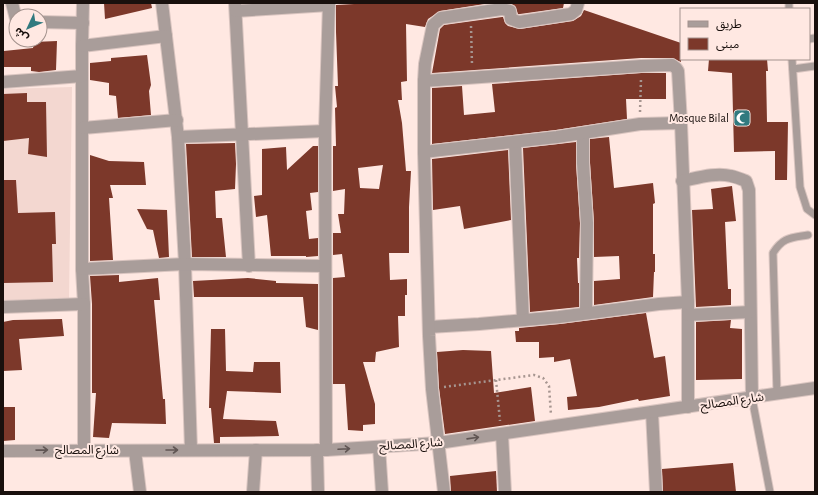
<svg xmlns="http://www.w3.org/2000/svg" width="818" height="495" font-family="'Alegreya Sans','Noto Sans Arabic',sans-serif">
	<rect width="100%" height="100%" fill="#ffe8e2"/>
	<polygon fill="#f3d7d0" points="72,87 69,299 3,302 3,89"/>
	<g fill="#7c382a" fill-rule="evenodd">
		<polygon points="104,3 151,3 152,8 105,19"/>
		<path d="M 372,3 L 491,3 L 440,11 L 428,19 L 425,27 L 406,24 L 407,81 L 401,82 L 402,100 L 398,100 L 402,123 L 406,171 L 411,171 L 409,207 L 409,253 L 389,253 L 390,280 L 407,279 L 407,295 L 405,295 L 405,316 L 398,316 L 399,347 L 376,352 L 375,362 L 363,362 L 375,404 L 375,424 L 363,425 L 363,431 L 348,430 L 345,384 L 333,384 L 333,278 L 345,277 L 342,254 L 333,255 L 333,233 L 341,233 L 338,214 L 344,214 L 345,189 L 333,191 L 333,146 L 336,146 L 335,108 L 337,107 L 335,86 L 338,86 L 336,32 L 336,5 ZM 383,165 L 379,189 L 360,188 L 358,168 Z"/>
		<polygon points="509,3 564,3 563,8 520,14 518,14 515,6"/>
		<polygon points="584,10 681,43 681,62 672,58 641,58 432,73 440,29 444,25 502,17 503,17 505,23 508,26 520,29 573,21 581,16"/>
		<polygon points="57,41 56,70 39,72 31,71 31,67 4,67 4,51 33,48 34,42"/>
		<polygon points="147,55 151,85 149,91 151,115 118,118 116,96 109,95 109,83 90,80 90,63 111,61 111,58"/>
		<polygon points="709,59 767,59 768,71 766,71 767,122 788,122 787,180 775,180 775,151 734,152 732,73 708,71"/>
		<polygon points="641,73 666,73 666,99 626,99 627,119 556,130 432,144 432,88 462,86 464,115 495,112 492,84"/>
		<polygon points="27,93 27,102 46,102 47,157 28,154 29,138 3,141 3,94"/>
		<polygon points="609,137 614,188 653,183 655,203 653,204 653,254 655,254 655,272 654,272 653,297 594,305 594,281 620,279 619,256 594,257 594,223 590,163 590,139"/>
		<polygon points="576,142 576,163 580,223 579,258 577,258 578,283 579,283 579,307 530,312 523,148"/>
		<polygon points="235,143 236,164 235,189 215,191 216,218 222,218 226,257 192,257 186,144"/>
		<polygon points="313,146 318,146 318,192 310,193 312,210 306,211 309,239 318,238 318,256 306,257 306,256 271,256 267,215 256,217 254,196 262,195 262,149 286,147 287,170"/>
		<polygon points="508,150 511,220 464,229 460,206 433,210 432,159"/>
		<polygon points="90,155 109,161 144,162 146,185 110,185 113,198 109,198 113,260 90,261"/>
		<polygon points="3,180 16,180 18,213 55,212 56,244 52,244 53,282 3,283"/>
		<polygon points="732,186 736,221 725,222 728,289 731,289 731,305 696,307 692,210 713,209 711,189"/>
		<polygon points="137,209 167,210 169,257 159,258 153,230 147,229"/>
		<polygon points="119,275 119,282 158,278 160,300 154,300 163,399 165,399 166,424 112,423 109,438 93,437 96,393 92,393 92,304 90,276"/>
		<polygon points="248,278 276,281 276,283 318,284 318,330 306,327 303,297 194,297 193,281"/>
		<polygon points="646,313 654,358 665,356 670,396 639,401 638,399 599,407 568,410 567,397 577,396 570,359 554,362 554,357 539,358 539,342 516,342 515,331 519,331 519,328 560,324"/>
		<polygon points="62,319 64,336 19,339 22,370 3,371 3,322 13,320"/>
		<polygon points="731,320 730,328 742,329 742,379 696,380 696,322"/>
		<polygon points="211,329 225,329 226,371 253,372 254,362 280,362 281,393 227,391 223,419 276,421 279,436 220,437 220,443 214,443 211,408 209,408"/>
		<polygon points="463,350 491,351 494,393 531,387 535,421 445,434 439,388 437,352"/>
		<polygon points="3,407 15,407 15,440 3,441"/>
		<polygon points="733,463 736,492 663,492 662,469"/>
		<polygon points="496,471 497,492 451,492 450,476"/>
	</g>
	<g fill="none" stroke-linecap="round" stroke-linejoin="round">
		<g stroke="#dac5c0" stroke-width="9">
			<g id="lane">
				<polyline points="789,3 789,9"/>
				<polyline points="809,39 815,38"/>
				<polyline points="792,59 800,187 807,209 815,215"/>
				<polyline points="793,69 815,66"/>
				<path d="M 777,394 L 773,253 C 783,237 791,238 808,235"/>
				<polyline points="752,398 770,492"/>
			</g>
		</g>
		<g stroke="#dac5c0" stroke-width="14">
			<g id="street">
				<polyline points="12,3 16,19"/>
				<polyline points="83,3 82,46 82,269 84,304 84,450"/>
				<polyline points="162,3 178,137 185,264 191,450"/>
				<polyline points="235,3 249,266"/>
				<polyline points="236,11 329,5"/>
				<polyline points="40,22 83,23"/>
				<polyline points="82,46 166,36"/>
				<polyline points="424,81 641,66 672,65 676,68 678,71 681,123"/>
				<polyline points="3,82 82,76"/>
				<polyline points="83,128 177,120"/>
				<polyline points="583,133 583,163 587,223 586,313"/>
				<polyline points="178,137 325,131"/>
				<polyline points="515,142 523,320"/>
				<polyline points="424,152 557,137 640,124 681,123 688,302 688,407"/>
				<path d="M 682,181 C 697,178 716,172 731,176 C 736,177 741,179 746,181 L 749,190 L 752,398"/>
				<polyline points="82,269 185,264 325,266"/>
				<polyline points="3,307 84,304"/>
				<polyline points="688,315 750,312"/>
				<polyline points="429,327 479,324 559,317 659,304 688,302"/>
				<polyline points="652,412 656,492"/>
				<polyline points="502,434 505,492"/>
				<polyline points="379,447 382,492"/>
				<polyline points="317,450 318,492"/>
				<polyline points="326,450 325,131 329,3"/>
				<polyline points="3,451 326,450 438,443 815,388"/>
				<polyline points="135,451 140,492"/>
				<polyline points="253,492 256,450"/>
				<polyline points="444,492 432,389 429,336 424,152 424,81 425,64 433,25 441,18 502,9 510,11 511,19 519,22 571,14 576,10 578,3"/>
			</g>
		</g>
		<g stroke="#a69590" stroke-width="2.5" stroke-dasharray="2 3" stroke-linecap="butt">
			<polyline points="471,26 472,65"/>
			<polyline points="640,112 641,79"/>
			<polyline points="496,380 500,421"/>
			<polyline points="444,387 534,375 543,378 549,386 551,415"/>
		</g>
		<use href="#lane" stroke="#a99d9a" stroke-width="7"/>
		<use href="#street" stroke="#a99d9a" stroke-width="12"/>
	</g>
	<defs><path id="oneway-shaft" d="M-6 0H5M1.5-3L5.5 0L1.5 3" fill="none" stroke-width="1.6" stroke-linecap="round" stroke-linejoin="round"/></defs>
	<g stroke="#615654">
		<use href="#oneway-shaft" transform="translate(473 438) rotate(-8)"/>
		<use href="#oneway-shaft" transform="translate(344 449) rotate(-3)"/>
		<use href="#oneway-shaft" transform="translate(42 450) rotate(-1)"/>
		<use href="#oneway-shaft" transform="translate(172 450)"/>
	</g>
	<defs>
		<g id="mosque-square" transform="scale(0.9)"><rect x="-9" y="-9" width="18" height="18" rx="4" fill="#317a7f" stroke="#ffe8e2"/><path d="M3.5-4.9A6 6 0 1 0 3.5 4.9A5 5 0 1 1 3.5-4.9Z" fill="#fff"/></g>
	</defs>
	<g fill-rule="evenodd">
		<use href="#mosque-square" x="742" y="118"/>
	</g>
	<g text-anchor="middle" stroke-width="4" stroke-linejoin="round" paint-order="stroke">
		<g font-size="12" fill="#19100d" stroke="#ffe8e2" text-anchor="end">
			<text x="729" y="122">Mosque Bilal</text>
		</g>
		<g font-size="12" fill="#19100d" stroke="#ffe8e2">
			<text transform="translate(732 401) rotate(-8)" y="4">شارع المصالح</text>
			<text transform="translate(411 444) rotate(-4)" y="4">شارع المصالح</text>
			<text x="87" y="454">شارع المصالح</text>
		</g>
	</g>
	<rect width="818" height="495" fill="none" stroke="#19100d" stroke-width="8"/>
	<rect x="680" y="8" width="130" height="52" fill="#ffe8e2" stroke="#a3928d"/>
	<rect x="688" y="21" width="20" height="6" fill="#a99d9a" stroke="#a3928d"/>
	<text x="716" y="28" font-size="12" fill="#19100d">طريق</text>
	<rect x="688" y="38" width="20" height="12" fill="#7c382a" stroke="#a3928d"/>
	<text x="716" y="48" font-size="12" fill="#19100d">مبنى</text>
	<g transform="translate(28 28) rotate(226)"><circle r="19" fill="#ffe8e2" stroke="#a3928d"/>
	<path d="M0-3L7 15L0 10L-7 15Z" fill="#317a7f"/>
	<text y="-6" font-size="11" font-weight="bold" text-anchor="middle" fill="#19100d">ش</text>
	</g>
</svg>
